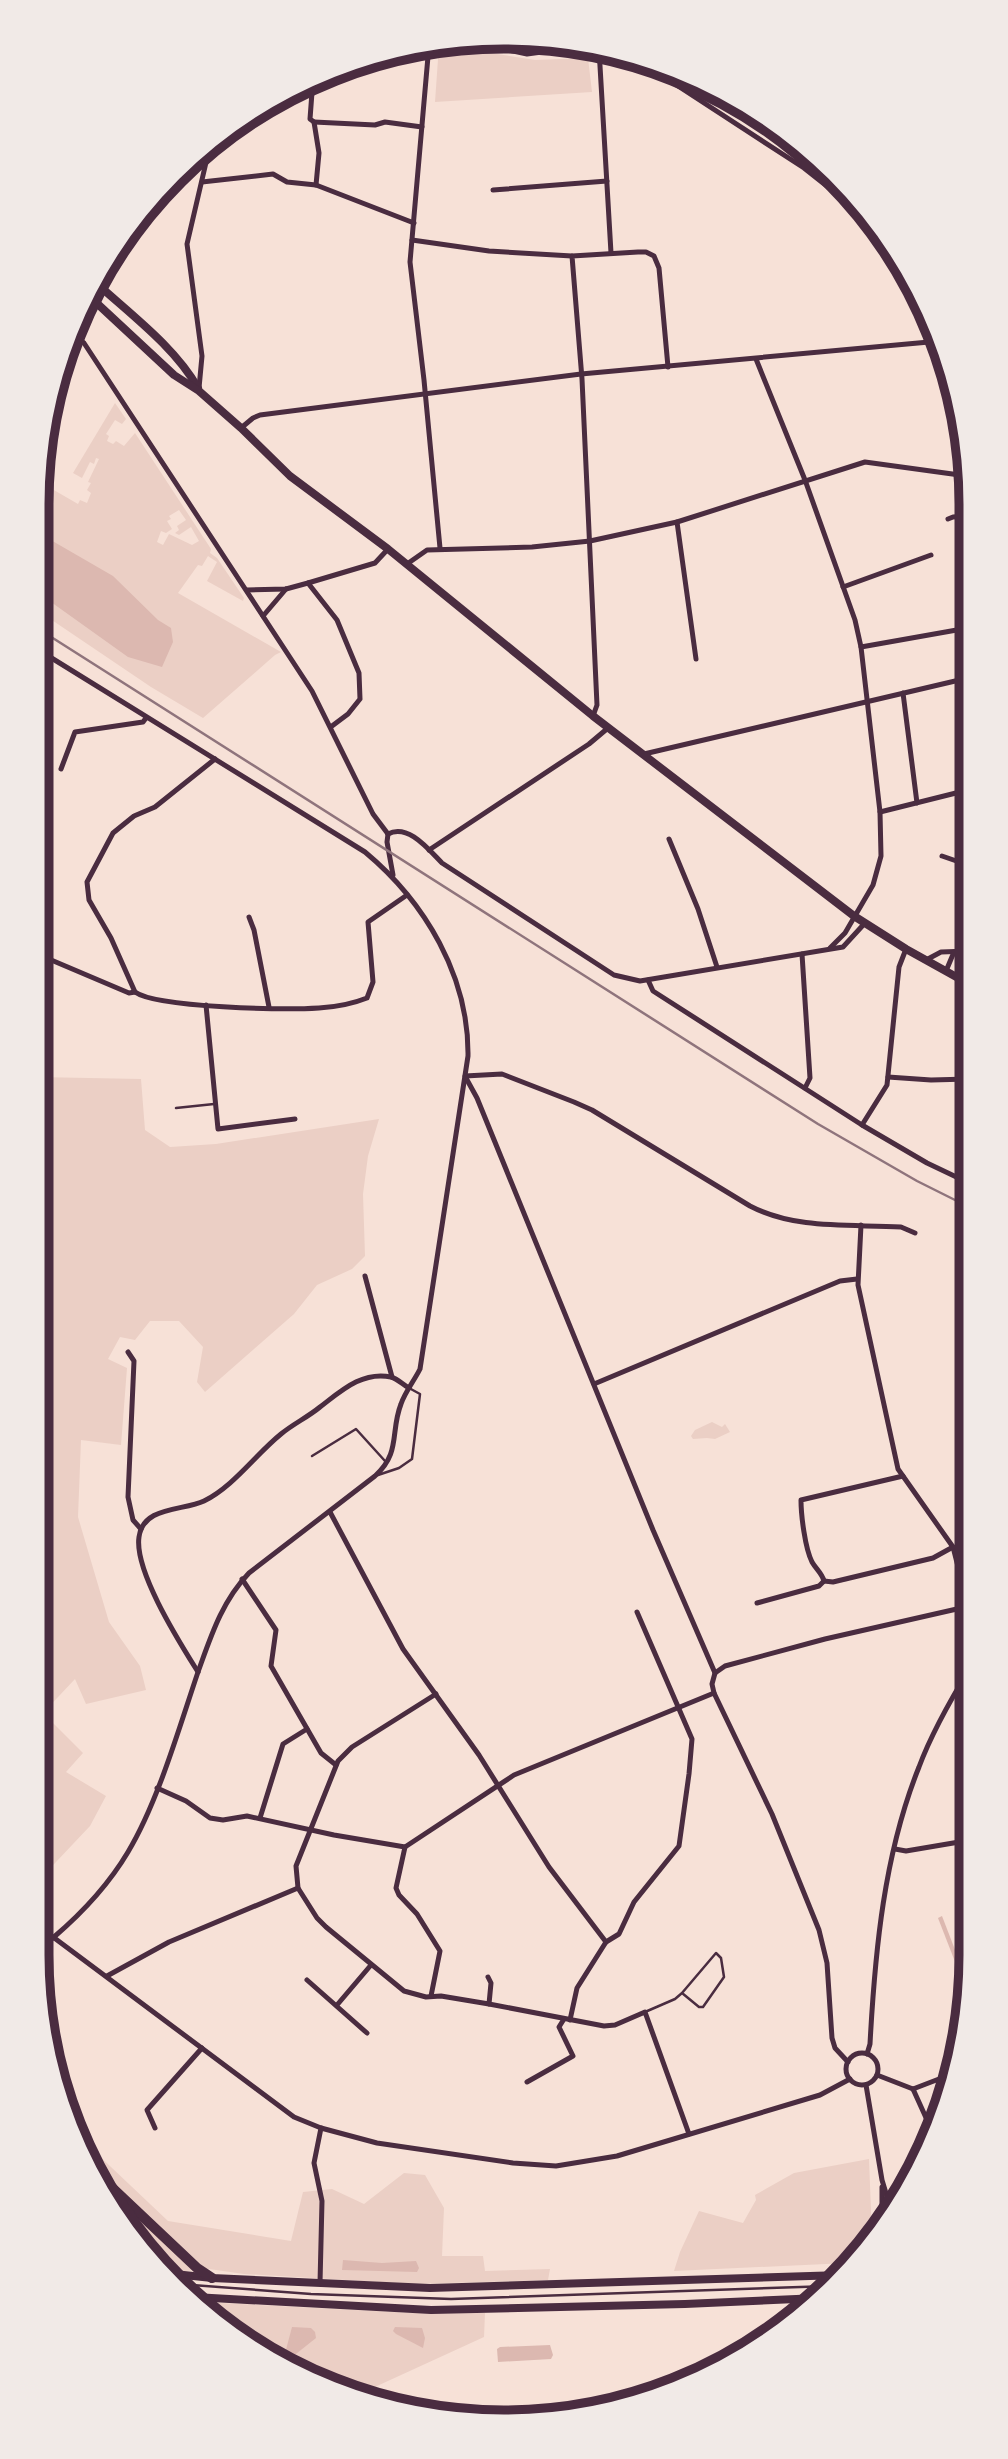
<svg xmlns="http://www.w3.org/2000/svg" width="1008" height="2459" font-family="'Archivo Narrow',sans-serif">
	<rect width="100%" height="100%" fill="#f7e1d7"/>
	<g fill="#ebcfc5" fill-rule="evenodd">
		<polygon points="439,45 535,60 588,58 592,92 435,102"/>
		<path d="M 115,403 L 126,419 L 122,424 L 115,420 L 106,434 L 109,436 L 107,441 L 113,444 L 116,441 L 124,446 L 135,433 L 211,549 L 210,553 L 217,558 L 244,598 L 243,601 L 207,581 L 217,562 L 208,556 L 202,566 L 198,565 L 178,593 L 281,652 L 275,655 L 203,718 L 151,687 L 37,610 L 37,504 L 40,482 L 78,504 L 80,500 L 87,503 L 91,493 L 87,490 L 91,483 L 88,482 L 99,459 L 96,458 L 94,464 L 90,462 L 82,478 L 73,473 ZM 179,510 L 186,520 L 177,526 L 179,530 L 175,533 L 179,535 L 191,527 L 199,541 L 192,545 L 169,534 L 163,545 L 157,542 L 161,531 L 166,533 L 172,529 L 167,521 L 171,519 L 169,516 Z"/>
		<polygon points="37,1077 141,1079 145,1130 170,1147 216,1144 379,1119 368,1156 363,1194 365,1256 352,1269 317,1285 294,1314 205,1392 197,1382 203,1347 179,1321 150,1321 135,1340 120,1337 108,1359 127,1368 121,1445 81,1440 78,1517 109,1622 140,1666 146,1690 86,1704 75,1679 43,1713 83,1753 66,1772 106,1796 90,1826 39,1880 37,1877"/>
		<polygon points="712,1422 722,1427 725,1424 730,1432 715,1439 707,1438 693,1439 691,1436 695,1430"/>
		<polygon points="73,2131 168,2221 291,2241 303,2192 332,2189 364,2204 404,2173 425,2175 444,2208 442,2256 483,2256 485,2271 550,2269 548,2280 413,2284 244,2274 209,2269 184,2271 159,2268 152,2263 99,2188"/>
		<path d="M 869,2159 L 872,2237 C 868,2250 859,2257 847,2263 L 674,2271 L 680,2252 L 699,2211 L 743,2223 L 756,2200 L 755,2195 L 794,2173 Z"/>
		<polygon points="201,2302 412,2313 485,2313 484,2337 353,2397 271,2360"/>
	</g>
	<g fill="#dcb8b0">
		<polygon points="49,539 113,576 158,620 171,628 173,642 162,667 128,657 37,592 37,541"/>
		<polygon points="942,1916 967,1981 966,1990 938,1918"/>
		<polygon points="343,2260 382,2263 416,2261 419,2268 417,2272 342,2270"/>
		<polygon points="292,2327 311,2328 315,2332 316,2338 282,2365"/>
		<polygon points="395,2327 422,2328 425,2338 423,2348 396,2334 393,2331"/>
		<polygon points="550,2345 553,2355 551,2359 498,2362 497,2349 500,2347"/>
	</g>
	<g fill="none" stroke-linecap="round" stroke-linejoin="round">
		<g stroke="#4a2c40" stroke-width="2.5">
			<polyline points="176,1108 214,1104"/>
			<polyline points="312,1456 356,1429 385,1461"/>
			<polyline points="378,1475 399,1468 412,1459 420,1394 409,1388"/>
			<polyline points="645,2012 675,1999 682,1993 716,1953 721,1958 724,1977 703,2007 699,2007 682,1993"/>
			<polyline points="179,2284 311,2294 451,2299 831,2286"/>
		</g>
		<g stroke="#4a2c40" stroke-width="5">
			<polyline points="462,40 527,54 586,46"/>
			<polyline points="429,45 410,262 424,380 440,548"/>
			<polyline points="599,49 611,253"/>
			<polyline points="632,56 804,168 871,221"/>
			<polyline points="313,79 310,119 314,122 319,153 316,185"/>
			<polyline points="314,122 375,125 385,122 422,127"/>
			<polyline points="202,182 273,174 287,182 316,185 414,223"/>
			<polyline points="493,190 607,181"/>
			<polyline points="412,240 489,251 572,256"/>
			<polyline points="71,333 84,343 312,691 373,814 388,834"/>
			<polyline points="756,359 805,480 855,620 861,647 880,812 881,856 873,885 845,933 830,948"/>
			<polyline points="199,388 202,356 187,244 211,141"/>
			<polyline points="241,428 253,418 260,415 581,374 940,341"/>
			<polyline points="960,516 961,475"/>
			<polyline points="948,519 953,517 967,516"/>
			<polyline points="677,522 696,659"/>
			<polyline points="407,564 427,550 532,547 590,541 677,522 865,462 967,476"/>
			<polyline points="308,583 337,620 359,673 360,699 348,714 332,726"/>
			<polyline points="843,587 931,555"/>
			<polyline points="247,590 286,589 308,583 375,563 388,549"/>
			<polyline points="263,616 286,589"/>
			<polyline points="861,647 968,628"/>
			<path d="M 37,649 L 365,852 C 425,902 469,976 468,1056 L 420,1369 C 414,1381 405,1392 401,1404 C 390,1432 401,1453 375,1476 L 249,1573 C 222,1601 211,1636 198,1672 C 179,1728 158,1802 128,1852 C 109,1884 82,1913 54,1937 C 48,1942 42,1945 37,1950"/>
			<polyline points="903,693 917,803"/>
			<polyline points="593,716 597,705 582,379 572,256 638,252 646,252 654,256 659,268 668,367"/>
			<polyline points="644,754 968,678"/>
			<polyline points="61,769 75,732 143,722 146,718"/>
			<polyline points="880,812 968,790"/>
			<path d="M 388,834 C 408,823 429,850 442,863 L 614,975 L 640,981 L 843,947 L 865,923"/>
			<polyline points="388,834 387,842 393,875"/>
			<polyline points="669,839 698,909 717,967"/>
			<polyline points="429,850 589,744 608,728"/>
			<polyline points="942,856 968,865"/>
			<polyline points="249,917 254,930 269,1007"/>
			<path d="M 37,954 L 129,993 L 135,992 C 157,1008 287,1010 319,1008 C 336,1007 352,1004 367,998 L 373,982 L 368,922 L 407,895"/>
			<polyline points="802,954 810,1078 805,1088"/>
			<polyline points="926,960 941,952 969,951"/>
			<polyline points="946,971 954,952"/>
			<polyline points="648,980 653,991 862,1125 927,1163 969,1183"/>
			<polyline points="135,992 111,938 89,900 87,882 113,833 134,816 155,807 215,759"/>
			<polyline points="206,1005 218,1129 295,1119"/>
			<path d="M 465,1076 L 502,1074 L 574,1102 L 592,1110 L 750,1206 C 796,1230 850,1224 901,1227 L 915,1233"/>
			<polyline points="888,1077 931,1080 969,1079"/>
			<polyline points="466,1078 477,1098 653,1530 715,1673 712,1684 714,1693 772,1814 819,1930 827,1963 832,2038 835,2048 848,2062"/>
			<polyline points="862,1125 887,1085 899,967 906,949"/>
			<polyline points="861,1225 858,1285 898,1469 953,1547 970,1614"/>
			<polyline points="365,1276 392,1377"/>
			<polyline points="128,1352 134,1361 128,1497 133,1520 141,1529"/>
			<polyline points="594,1384 840,1281 857,1279"/>
			<polyline points="330,1512 403,1649 479,1755 549,1867 606,1942 577,1988 570,2020"/>
			<polyline points="242,1579 276,1630 271,1666 321,1753 336,1765"/>
			<path d="M 824,1581 C 822,1573 816,1569 812,1562 C 805,1548 801,1515 801,1500 L 903,1476"/>
			<polyline points="824,1581 833,1582 933,1558 953,1547"/>
			<polyline points="757,1603 819,1586 824,1581"/>
			<path d="M 198,1672 C 180,1643 134,1571 139,1537 C 143,1506 183,1511 204,1501 C 234,1486 255,1455 281,1434 C 293,1424 308,1417 320,1407 C 341,1391 362,1371 391,1377 C 398,1379 403,1385 409,1388"/>
			<polyline points="715,1673 725,1666 825,1639 970,1606"/>
			<polyline points="436,1694 352,1747 338,1761 296,1866 298,1888 317,1918 326,1927 404,1991 426,1997 441,1996 489,2004"/>
			<polyline points="157,1788 186,1801 210,1818 223,1820 247,1816 334,1835 405,1847 514,1775 714,1693"/>
			<polyline points="260,1818 283,1744 307,1729"/>
			<polyline points="405,1847 396,1888 399,1895 417,1914 440,1951 431,1996"/>
			<polyline points="895,1849 906,1851 971,1840"/>
			<polyline points="53,1937 294,2117 321,2128 377,2143 513,2163 556,2166 617,2156 820,2095 850,2079"/>
			<polyline points="606,1942 619,1934 634,1902 679,1846 689,1774 692,1739 637,1612"/>
			<polyline points="107,1976 169,1942 298,1888"/>
			<polyline points="488,1977 491,1983 489,2004 604,2026 615,2025 645,2012 689,2134"/>
			<polyline points="307,1980 367,2033"/>
			<polyline points="337,2005 371,1965"/>
			<circle cx="862" cy="2069" r="16"/>
			<path d="M 867,2054 L 870,2044 C 875,1951 884,1854 919,1767 C 932,1732 951,1699 970,1668"/>
			<polyline points="877,2075 913,2089"/>
			<polyline points="527,2082 573,2056 559,2027 564,2019"/>
			<polyline points="866,2085 882,2180 891,2210"/>
			<polyline points="913,2089 932,2131"/>
			<polyline points="913,2089 952,2074"/>
			<polyline points="155,2128 147,2110 202,2048"/>
			<polyline points="882,2187 882,2225"/>
			<polyline points="320,2283 322,2201 314,2163 321,2128"/>
		</g>
		<g stroke="#4a2c40" stroke-width="8">
			<path d="M 94,281 C 130,314 174,346 198,388"/>
			<polyline points="88,295 174,375 199,391 241,428 290,476 388,549 593,716 854,916 906,949 969,984"/>
			<polyline points="165,2273 212,2278 430,2288 842,2275"/>
			<polyline points="194,2297 431,2310 685,2304 819,2298"/>
		</g>
		<polyline stroke="#4a2c40" stroke-width="10" points="88,2165 197,2268 212,2278"/>
		<polyline stroke="#8f747c" stroke-width="2.5" points="37,628 818,1124 917,1181 969,1207"/>
	</g>
	<path d="M0 0H1008V2459H0ZM504 49H504A455 455 0 0 1 959 504V1955A455 455 0 0 1 504 2410H504A455 455 0 0 1 49 1955V504A455 455 0 0 1 504 49Z" fill="#f1eae7" fill-rule="evenodd"/>
	<path fill="none" stroke="#4a2c40" stroke-width="9" d="M504 49H504A455 455 0 0 1 959 504V1955A455 455 0 0 1 504 2410H504A455 455 0 0 1 49 1955V504A455 455 0 0 1 504 49Z"/>
</svg>
